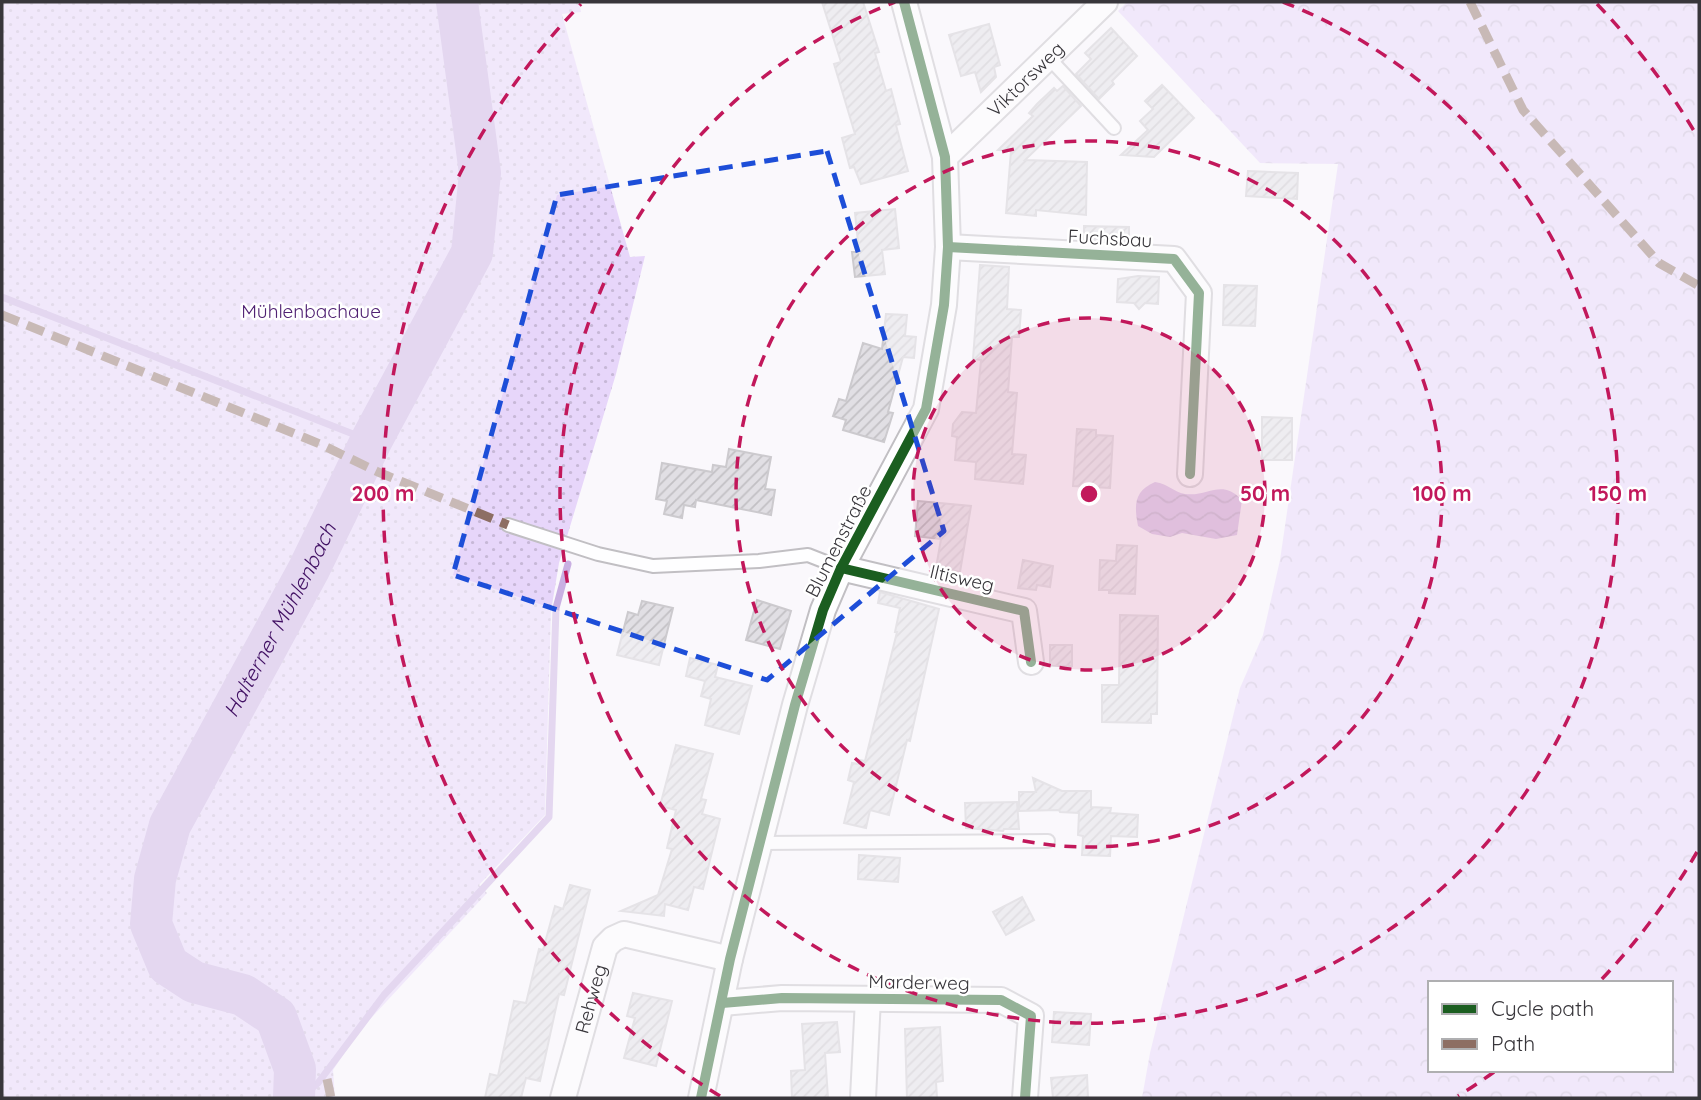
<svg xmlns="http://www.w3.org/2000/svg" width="1701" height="1100" font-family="Quicksand,sans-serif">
	<defs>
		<pattern id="forest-crowns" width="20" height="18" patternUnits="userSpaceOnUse" patternTransform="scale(1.75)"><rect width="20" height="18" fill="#e7d6fa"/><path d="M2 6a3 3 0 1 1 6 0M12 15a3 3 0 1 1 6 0" fill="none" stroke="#c7b8d7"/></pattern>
		<pattern id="park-dots" width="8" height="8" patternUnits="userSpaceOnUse" patternTransform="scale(1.75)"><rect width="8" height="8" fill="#e7d6fa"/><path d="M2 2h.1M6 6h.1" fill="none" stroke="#c7b8d7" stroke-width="1.8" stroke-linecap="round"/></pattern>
		<pattern id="water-waves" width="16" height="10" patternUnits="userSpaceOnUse" patternTransform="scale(1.75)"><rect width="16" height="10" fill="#c9b0e2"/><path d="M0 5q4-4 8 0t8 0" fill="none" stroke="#a490b8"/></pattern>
		<pattern id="building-hatch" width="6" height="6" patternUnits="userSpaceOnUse" patternTransform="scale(1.75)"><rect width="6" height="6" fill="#e1dfe4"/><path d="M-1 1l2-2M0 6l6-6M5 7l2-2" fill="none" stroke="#c2c0c4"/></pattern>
	</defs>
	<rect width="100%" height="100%" fill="#faf8fc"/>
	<path fill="url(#forest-crowns)" fill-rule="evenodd" d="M 1127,2 L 1699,2 L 1699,1098 L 1142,1098 L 1150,1053 L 1240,688 L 1263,635 L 1280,560 L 1338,164 L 1260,163 L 1118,11 ZM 1430,983 L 1671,983 L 1671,1070 L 1430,1070 Z"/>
	<polygon fill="url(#park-dots)" points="2,2 579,2 581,12 562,14 630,257 645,256 616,374 559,563 551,611 545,815 479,885 487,893 361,1029 333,1070 335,1098 2,1098"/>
	<path fill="url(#water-waves)" d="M 1155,482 C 1169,484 1173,492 1185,494 C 1209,497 1221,478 1242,500 L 1237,535 L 1216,539 L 1182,533 L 1170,537 L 1152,534 L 1138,526 C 1134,505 1134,491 1155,482 Z"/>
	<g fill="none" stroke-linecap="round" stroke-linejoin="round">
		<g stroke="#c9b0e2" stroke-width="7">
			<polyline points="2,297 371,441"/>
			<polyline points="282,1098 295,1097"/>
			<polyline points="301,1098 318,1083 384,995 549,817 556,608 568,564"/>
		</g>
		<path stroke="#c9b0e2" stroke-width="42" id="s1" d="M 294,1098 L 295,1069 L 276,1017 L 243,995 L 194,982 L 168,965 L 151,924 L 155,879 L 170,825 L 309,569 L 371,441 L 472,253 L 480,173 L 457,2"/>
	</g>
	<g fill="url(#building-hatch)" stroke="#cccace" stroke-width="2">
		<polygon points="822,2 863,2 879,52 875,53 886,91 891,89 900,124 896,125 908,171 861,184 854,167 850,168 842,138 855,134 834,64 841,62"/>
		<polygon points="989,24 1000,65 994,67 996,77 981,92 975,72 961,76 949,35"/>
		<polygon points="1111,28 1137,56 1112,81 1114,84 1099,99 1076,74 1091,59 1085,53"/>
		<polygon points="1162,85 1194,118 1154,157 1121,155 1148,130 1140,121 1153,109 1145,101"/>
		<polygon points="1063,86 1081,106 1025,160 1087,162 1086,215 1036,210 1036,216 1006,213 1011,151 998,150 1033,116 1029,113 1037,104 1054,88 1057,91"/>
		<polygon points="1248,171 1298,173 1297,199 1246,196"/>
		<polygon points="895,209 899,248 882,250 885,274 855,277 852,252 859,252 855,213"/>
		<polygon points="1084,226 1129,227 1129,242 1084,239"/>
		<polygon points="980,265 1009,267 1007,309 1021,310 1019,337 1012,337 1008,392 1017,393 1012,454 1026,455 1023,484 975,479 976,462 955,460 957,437 952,436 953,424 962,412 976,413 981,360 973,359"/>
		<polygon points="1138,276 1159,277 1158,304 1145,303 1139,309 1134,303 1117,302 1118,279"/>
		<polygon points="1224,285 1257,286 1255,326 1223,325"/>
		<polygon points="886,314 907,315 905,336 916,337 914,358 903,357 888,412 893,413 884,442 843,430 846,420 833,416 839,399 846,401 863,343 882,349"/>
		<polygon points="1262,417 1292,418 1292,460 1262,460"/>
		<polygon points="1077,429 1096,430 1096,435 1113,436 1110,488 1073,486"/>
		<polygon points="729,449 771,457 765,489 775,490 771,515 696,500 695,507 684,505 682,518 664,514 667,501 656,499 662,463 712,472 713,465 726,467"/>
		<polygon points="918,501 971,506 960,572 936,568 941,539 915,536"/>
		<polygon points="1117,545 1137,546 1135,594 1109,593 1109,590 1099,590 1100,560 1116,561"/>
		<polygon points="1023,560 1053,566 1050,587 1037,585 1036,590 1018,588"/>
		<polygon points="880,592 939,609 910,741 907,740 889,815 870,810 866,828 844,823 854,782 848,780 852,763 858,764 859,760 865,761 897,632 895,632 900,608 878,603"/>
		<polygon points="757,600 791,611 780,649 746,640"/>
		<polygon points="642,601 673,608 659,665 617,655 628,612 638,615"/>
		<polygon points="1120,615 1158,616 1157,714 1151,714 1151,723 1102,722 1102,685 1119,685"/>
		<rect x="1050" y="645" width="22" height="21"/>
		<polygon points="690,658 718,665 715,677 752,686 739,734 705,725 711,699 701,696 705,681 686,676"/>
		<polygon points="676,745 713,754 701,799 706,800 702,814 720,819 703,889 694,887 688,910 665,904 664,916 621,911 658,895 672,849 667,848 676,810 660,806"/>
		<polygon points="1033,778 1062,791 1091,791 1091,807 1111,808 1110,813 1138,815 1137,837 1111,836 1110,856 1082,855 1083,836 1078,835 1079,813 1060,812 1059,810 1019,811 1019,792 1036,792"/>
		<polygon points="1017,802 1019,829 1004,829 1003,831 966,828 965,803"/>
		<polygon points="859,855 900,858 898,882 858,879"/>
		<polygon points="570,885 590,890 564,995 559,994 540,1081 526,1078 521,1098 485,1098 490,1074 498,1076 514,1001 526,1003 539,949 543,950 555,906 563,909"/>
		<polygon points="1022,897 1034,920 1006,935 993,912"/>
		<polygon points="633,993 672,1001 656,1066 624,1058 635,1018 627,1016"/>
		<polygon points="1054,1012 1091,1014 1089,1045 1052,1042"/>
		<polygon points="837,1022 840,1052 825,1053 828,1098 792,1098 791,1071 805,1070 802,1024"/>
		<polygon points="940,1027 943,1081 936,1082 937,1098 907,1098 905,1029"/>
		<polygon points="1087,1075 1088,1098 1053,1098 1051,1078"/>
	</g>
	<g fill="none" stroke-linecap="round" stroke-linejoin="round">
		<g stroke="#c1bfc3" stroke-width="16">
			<g id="service">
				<polyline points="1048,57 1114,128"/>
				<polyline points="508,525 598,554 653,566 759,561 808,555 841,568"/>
				<polyline points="760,843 1048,841"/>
			</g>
		</g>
		<g stroke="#c1bfc3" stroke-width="28">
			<g id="minor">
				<path id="s2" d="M 945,157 L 1105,2"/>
				<polyline points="948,247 1174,259 1199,293 1190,474"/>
				<polyline points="841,568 1024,611 1031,662"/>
				<polyline points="722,1003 782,998 1001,1000 1031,1016 1025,1098"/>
				<path id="s3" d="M 563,1098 L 605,947 L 613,939 L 624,934 L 730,959"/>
				<polyline points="701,1098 730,959 795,705 823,610 841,568 926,409 944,305 948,247 945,157 904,2"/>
				<polyline points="863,1098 868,999"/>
			</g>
		</g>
		<use href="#service" stroke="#fefeff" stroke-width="12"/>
		<use href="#minor" stroke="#fefeff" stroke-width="24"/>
		<g stroke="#8d6e63" stroke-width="9" stroke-dasharray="18 9" stroke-linecap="butt">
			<polyline points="1470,2 1523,110 1659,263 1699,286"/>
			<polyline points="2,315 320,444 378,472 508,525"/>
			<polyline points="327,1079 331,1098"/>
		</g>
		<g stroke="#fff" stroke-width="15">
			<g id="cycleway">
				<polyline points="948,247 1174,259 1199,293 1190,474"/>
				<polyline points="841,568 1024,611 1031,662"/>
				<polyline points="722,1003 782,998 1001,1000 1031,1016 1025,1098"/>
				<polyline points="701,1098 730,959 795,705 823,610 841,568 926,409 944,305 948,247 945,157 904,2"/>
			</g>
		</g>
		<use href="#cycleway" stroke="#1b5e20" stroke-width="10"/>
	</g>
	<path d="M0 0H1701V1100H0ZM 827,151 L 944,531 L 767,680 L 453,575 L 557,195 Z" fill="#faf8fc" fill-opacity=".55" fill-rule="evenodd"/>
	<path fill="none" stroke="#1d4ed8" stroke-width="5" stroke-dasharray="14 9" stroke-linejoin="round" d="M 827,151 L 944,531 L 767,680 L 453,575 L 557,195 Z"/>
	<circle cx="1089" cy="494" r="176" fill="#c2185b" fill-opacity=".12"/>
	<g fill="none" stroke="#c2185b" stroke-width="3.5" stroke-dasharray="12 9">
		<circle cx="1089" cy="494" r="176"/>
		<circle cx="1089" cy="494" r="353"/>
		<path d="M1283 2A529 529 0 1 1 895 2"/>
		<path d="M1697 852A706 706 0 0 1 1601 980M1494 1072A706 706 0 0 1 1458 1096M720 1096A706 706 0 0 1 581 4M1597 4A706 706 0 0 1 1697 136"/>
	</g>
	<g text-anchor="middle" stroke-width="5" stroke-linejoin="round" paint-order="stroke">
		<g font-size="19" fill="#38363b" stroke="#fff">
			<text dy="7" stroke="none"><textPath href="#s2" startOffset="112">Viktorsweg</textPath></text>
			<text transform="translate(1110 238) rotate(3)" y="7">Fuchsbau</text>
			<text transform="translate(838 541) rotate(-63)" y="7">Blumenstraße</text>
			<text transform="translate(962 578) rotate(13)" y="7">Iltisweg</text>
			<text transform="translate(919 982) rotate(1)" y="7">Marderweg</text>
			<text dy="7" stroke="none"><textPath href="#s3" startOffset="103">Rehweg</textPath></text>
		</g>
		<g font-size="19" fill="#502173" stroke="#fff">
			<text x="311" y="318">Mühlenbachaue</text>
		</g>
		<g font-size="21" font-style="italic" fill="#411063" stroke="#fff">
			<text dy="7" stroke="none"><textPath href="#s1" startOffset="584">Halterner Mühlenbach</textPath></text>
		</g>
	</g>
	<circle cx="1089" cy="494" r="10" fill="#c2185b" stroke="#fff" stroke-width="3.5"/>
	<g font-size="21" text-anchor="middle" font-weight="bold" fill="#c2185b" stroke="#fff" stroke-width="5" stroke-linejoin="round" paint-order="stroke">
		<text x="1265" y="501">50 m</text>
		<text x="1442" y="501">100 m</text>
		<text x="1618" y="501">150 m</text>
		<text x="383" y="501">200 m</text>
	</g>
	<rect width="1701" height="1100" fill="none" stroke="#38363b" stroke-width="7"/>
	<rect x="1428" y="981" width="245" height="91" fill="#ffffff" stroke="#afafb1" stroke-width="2"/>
	<rect x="1442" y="1004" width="35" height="10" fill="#1b5e20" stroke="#afafb1" stroke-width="2"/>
	<text x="1491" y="1016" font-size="21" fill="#38363b">Cycle path</text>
	<rect x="1442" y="1039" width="35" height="10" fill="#8d6e63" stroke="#afafb1" stroke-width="2"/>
	<text x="1491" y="1051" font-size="21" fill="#38363b">Path</text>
</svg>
